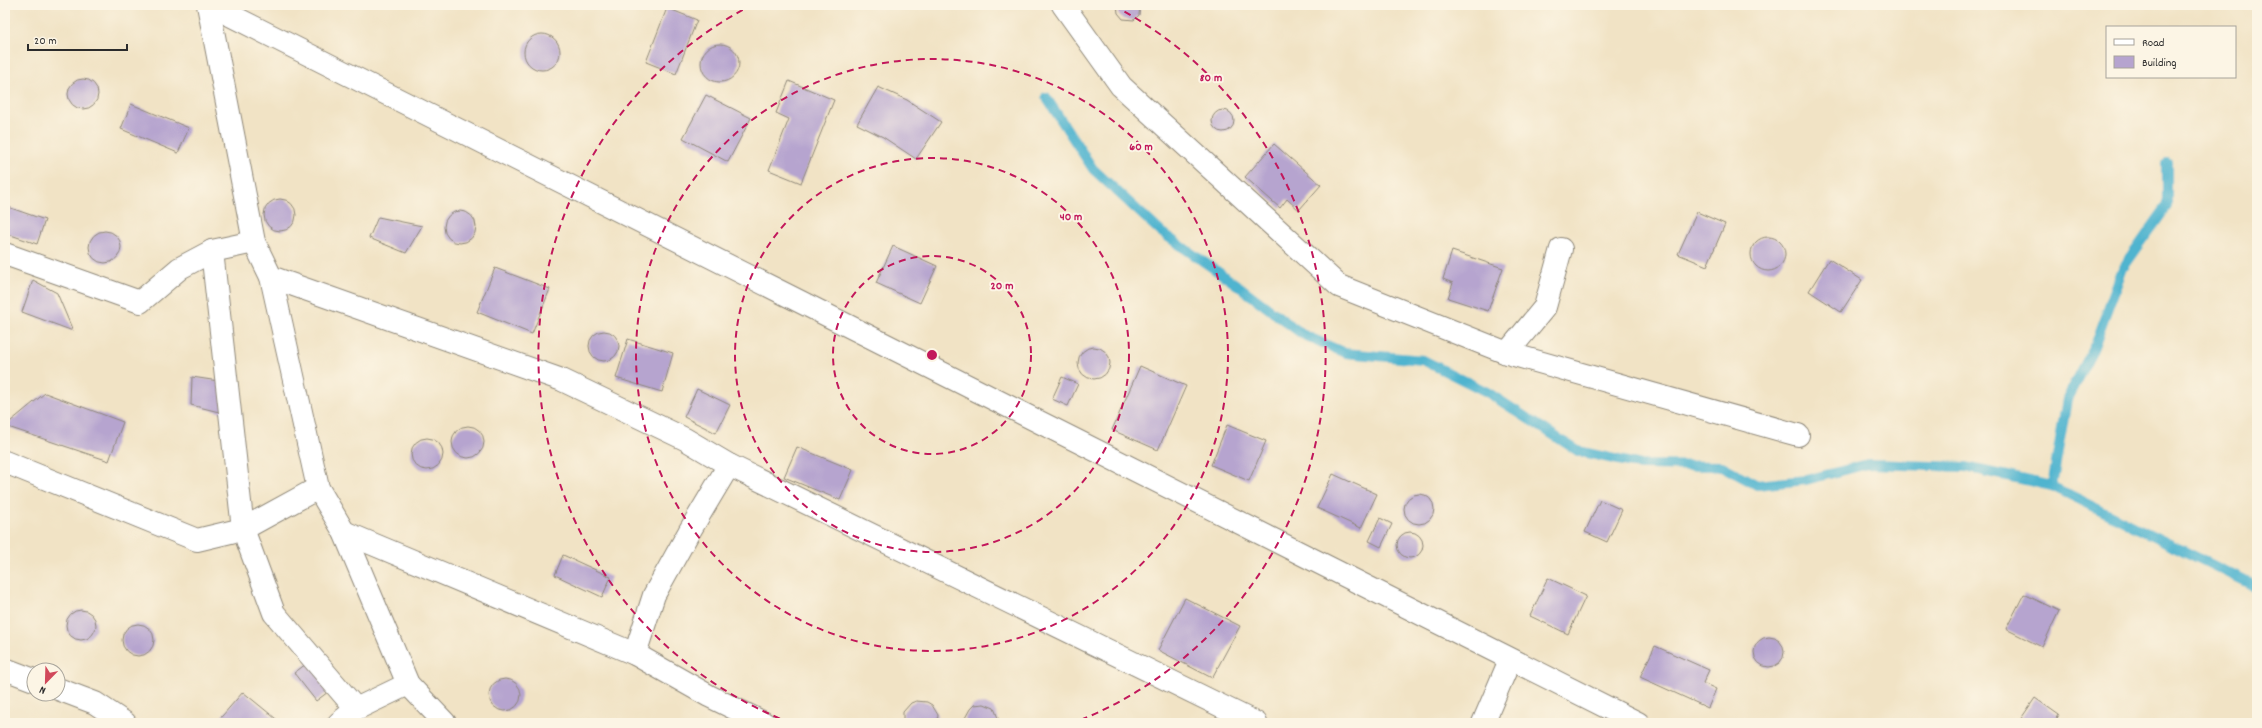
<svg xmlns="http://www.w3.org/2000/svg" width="2262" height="728" font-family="Dekko,sans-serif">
	<rect width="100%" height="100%" fill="#fcf5e5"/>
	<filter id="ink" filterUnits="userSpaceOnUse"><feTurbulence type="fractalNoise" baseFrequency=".025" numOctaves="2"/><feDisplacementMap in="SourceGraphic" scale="8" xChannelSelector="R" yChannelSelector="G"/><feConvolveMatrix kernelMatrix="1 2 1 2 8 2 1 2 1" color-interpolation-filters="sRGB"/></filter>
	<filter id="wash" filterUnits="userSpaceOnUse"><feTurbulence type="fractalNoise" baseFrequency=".012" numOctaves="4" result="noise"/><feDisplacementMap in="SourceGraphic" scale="16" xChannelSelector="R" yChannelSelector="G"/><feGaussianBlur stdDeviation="0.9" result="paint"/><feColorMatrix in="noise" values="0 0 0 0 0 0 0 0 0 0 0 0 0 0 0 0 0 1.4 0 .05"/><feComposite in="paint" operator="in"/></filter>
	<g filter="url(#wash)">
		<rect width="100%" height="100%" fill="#f1e3c5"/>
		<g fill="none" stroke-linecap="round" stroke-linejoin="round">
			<g stroke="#50b4cf" stroke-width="10">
				<polyline points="1046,97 1093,169 1161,232 1240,287 1302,334 1345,353 1423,360 1487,392 1578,451 1641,465 1722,466 1757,485 1806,480 1868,464 1966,467 2052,486 2257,587"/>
				<polyline points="2052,486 2067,399 2093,349 2123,268 2167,206 2167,163"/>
			</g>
		</g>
		<g id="blocks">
			<g fill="#b6a4cf">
				<polygon points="1117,5 1140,5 1139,15 1134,20 1123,19 1118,13"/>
				<polygon points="667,8 697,20 676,74 646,62"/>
				<circle cx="542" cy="52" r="18"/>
				<circle cx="720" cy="63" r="19"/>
				<circle cx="83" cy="94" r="15"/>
				<polygon points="789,81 834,100 801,183 769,170 789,119 776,113"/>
				<polygon points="878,87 907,100 941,122 916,159 883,137 857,124"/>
				<polygon points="706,95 751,118 728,162 683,138"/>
				<polygon points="131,104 189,128 178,153 121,129"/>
				<circle cx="1223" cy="121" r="11"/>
				<polygon points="1274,144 1321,185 1299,210 1287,199 1280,208 1245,177"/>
				<circle cx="280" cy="215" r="16"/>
				<polygon points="5,206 45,220 37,244 5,233"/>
				<circle cx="460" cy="227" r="16"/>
				<polygon points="1697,212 1725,224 1707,266 1678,254"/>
				<polygon points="378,217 422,226 406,253 369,238"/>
				<circle cx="105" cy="247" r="16"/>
				<circle cx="1768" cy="254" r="17"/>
				<polygon points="893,246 937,266 920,303 876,283"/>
				<polygon points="1452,251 1503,268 1488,311 1448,298 1453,283 1443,279"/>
				<polygon points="1829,259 1862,280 1841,312 1809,291"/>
				<polygon points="495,268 550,289 532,334 477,312"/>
				<polygon points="33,280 57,293 73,331 22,312"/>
				<circle cx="604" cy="346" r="15"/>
				<polygon points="628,339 673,353 662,392 616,378"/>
				<circle cx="1094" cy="363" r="16"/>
				<polygon points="1140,366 1186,386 1158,450 1112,430"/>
				<polygon points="192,377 225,382 227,414 191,405"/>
				<polygon points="1062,377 1078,384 1068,406 1052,399"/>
				<polygon points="697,389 730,405 716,433 684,417"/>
				<polygon points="45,393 123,422 109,461 5,426"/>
				<polygon points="1227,425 1266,441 1249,481 1211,465"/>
				<circle cx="468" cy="442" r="16"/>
				<circle cx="427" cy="454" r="16"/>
				<polygon points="797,447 853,470 840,500 784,477"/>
				<polygon points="1333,474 1377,494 1361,528 1317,508"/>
				<circle cx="1419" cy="509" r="15"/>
				<polygon points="1600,500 1622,510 1607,542 1585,532"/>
				<polygon points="1380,518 1392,524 1381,547 1369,541"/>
				<circle cx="1410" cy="545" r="13"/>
				<polygon points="563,555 611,577 602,597 555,575"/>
				<polygon points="1548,578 1586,596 1568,634 1530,616"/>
				<polygon points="2024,594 2059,611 2042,647 2006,629"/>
				<polygon points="1185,598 1240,626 1212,678 1158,650"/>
				<circle cx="81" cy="625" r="15"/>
				<circle cx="138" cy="640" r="16"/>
				<circle cx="1769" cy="652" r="15"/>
				<polygon points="1655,646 1709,670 1703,683 1716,689 1708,708 1640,677"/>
				<polygon points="310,661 332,689 316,701 294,673"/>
				<circle cx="505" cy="695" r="16"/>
				<polygon points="243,692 281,723 216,723"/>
				<polygon points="2035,698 2059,715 2054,723 2018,723"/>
				<polygon points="916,701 927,702 932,705 938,715 937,723 903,723 903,712 911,703"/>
				<polygon points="984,704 994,708 998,718 998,723 966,723 965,718 970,709 974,705"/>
			</g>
		</g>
	</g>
	<g filter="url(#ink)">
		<use href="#blocks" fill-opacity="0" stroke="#8e8778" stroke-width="1"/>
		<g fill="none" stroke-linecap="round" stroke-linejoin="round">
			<g stroke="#8e8778" stroke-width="24">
				<g id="minor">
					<polyline points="208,5 254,242 271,277 318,488 344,532 408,684 445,723"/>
					<polyline points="210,5 1638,723"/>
					<polyline points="1063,5 1121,86 1339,286 1507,353 1545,307 1561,249"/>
					<polyline points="212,251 243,529 274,613 356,709"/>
					<polyline points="5,254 140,302 180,268 212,251 254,242"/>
					<polyline points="271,277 562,380 685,439 729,465 1256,723"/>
					<polyline points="1507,353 1798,435"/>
					<polyline points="5,462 197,540 243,529 318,488"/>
					<polyline points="344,532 635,654 709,696 764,723"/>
					<polyline points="635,654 654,595 689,532 729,465"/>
					<polyline points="5,669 34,680"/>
					<polyline points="58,689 95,703 125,723"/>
					<polyline points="339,723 356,709 408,684"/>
					<polyline points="1483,723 1510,660"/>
				</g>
			</g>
			<use href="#minor" stroke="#fff" stroke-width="22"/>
		</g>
	</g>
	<g fill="none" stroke="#c2185b" stroke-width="2" stroke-dasharray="7 5">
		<circle cx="932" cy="355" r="99"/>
		<circle cx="932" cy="355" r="197"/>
		<circle cx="932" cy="355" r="296"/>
		<path d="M791 723A394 394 0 0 1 750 6M1114 6A394 394 0 0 1 1073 723"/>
	</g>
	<circle cx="932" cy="355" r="6" fill="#c2185b" stroke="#fcf5e5" stroke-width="2"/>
	<g font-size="12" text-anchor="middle" font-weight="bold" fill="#c2185b" stroke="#fcf5e5" stroke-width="4" stroke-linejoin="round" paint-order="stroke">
		<text x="1211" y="81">80 m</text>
		<text x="1141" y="150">60 m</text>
		<text x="1071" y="220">40 m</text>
		<text x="1002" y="289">20 m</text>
	</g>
	<rect width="2262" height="728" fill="none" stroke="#fcf5e5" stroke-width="20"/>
	<rect x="2106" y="26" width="130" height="52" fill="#fcf5e5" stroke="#a8a49b"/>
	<rect x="2114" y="39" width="20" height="6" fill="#ffffff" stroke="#a8a49b"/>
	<text x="2142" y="46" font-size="12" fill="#2b2b2b">Road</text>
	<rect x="2114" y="56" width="20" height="12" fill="#b6a4cf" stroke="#a8a49b"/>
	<text x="2142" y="66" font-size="12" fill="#2b2b2b">Building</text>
	<g transform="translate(46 682) rotate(203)"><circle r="19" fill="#fcf5e5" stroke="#a8a49b"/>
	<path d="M0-3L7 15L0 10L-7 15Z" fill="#d1495b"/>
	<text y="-6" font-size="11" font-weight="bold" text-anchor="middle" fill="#2b2b2b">N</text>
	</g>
	<path d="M28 44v6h99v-6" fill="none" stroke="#2b2b2b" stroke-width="2"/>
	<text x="34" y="44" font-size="12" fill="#2b2b2b" stroke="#fcf5e5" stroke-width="3" paint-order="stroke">20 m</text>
</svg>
